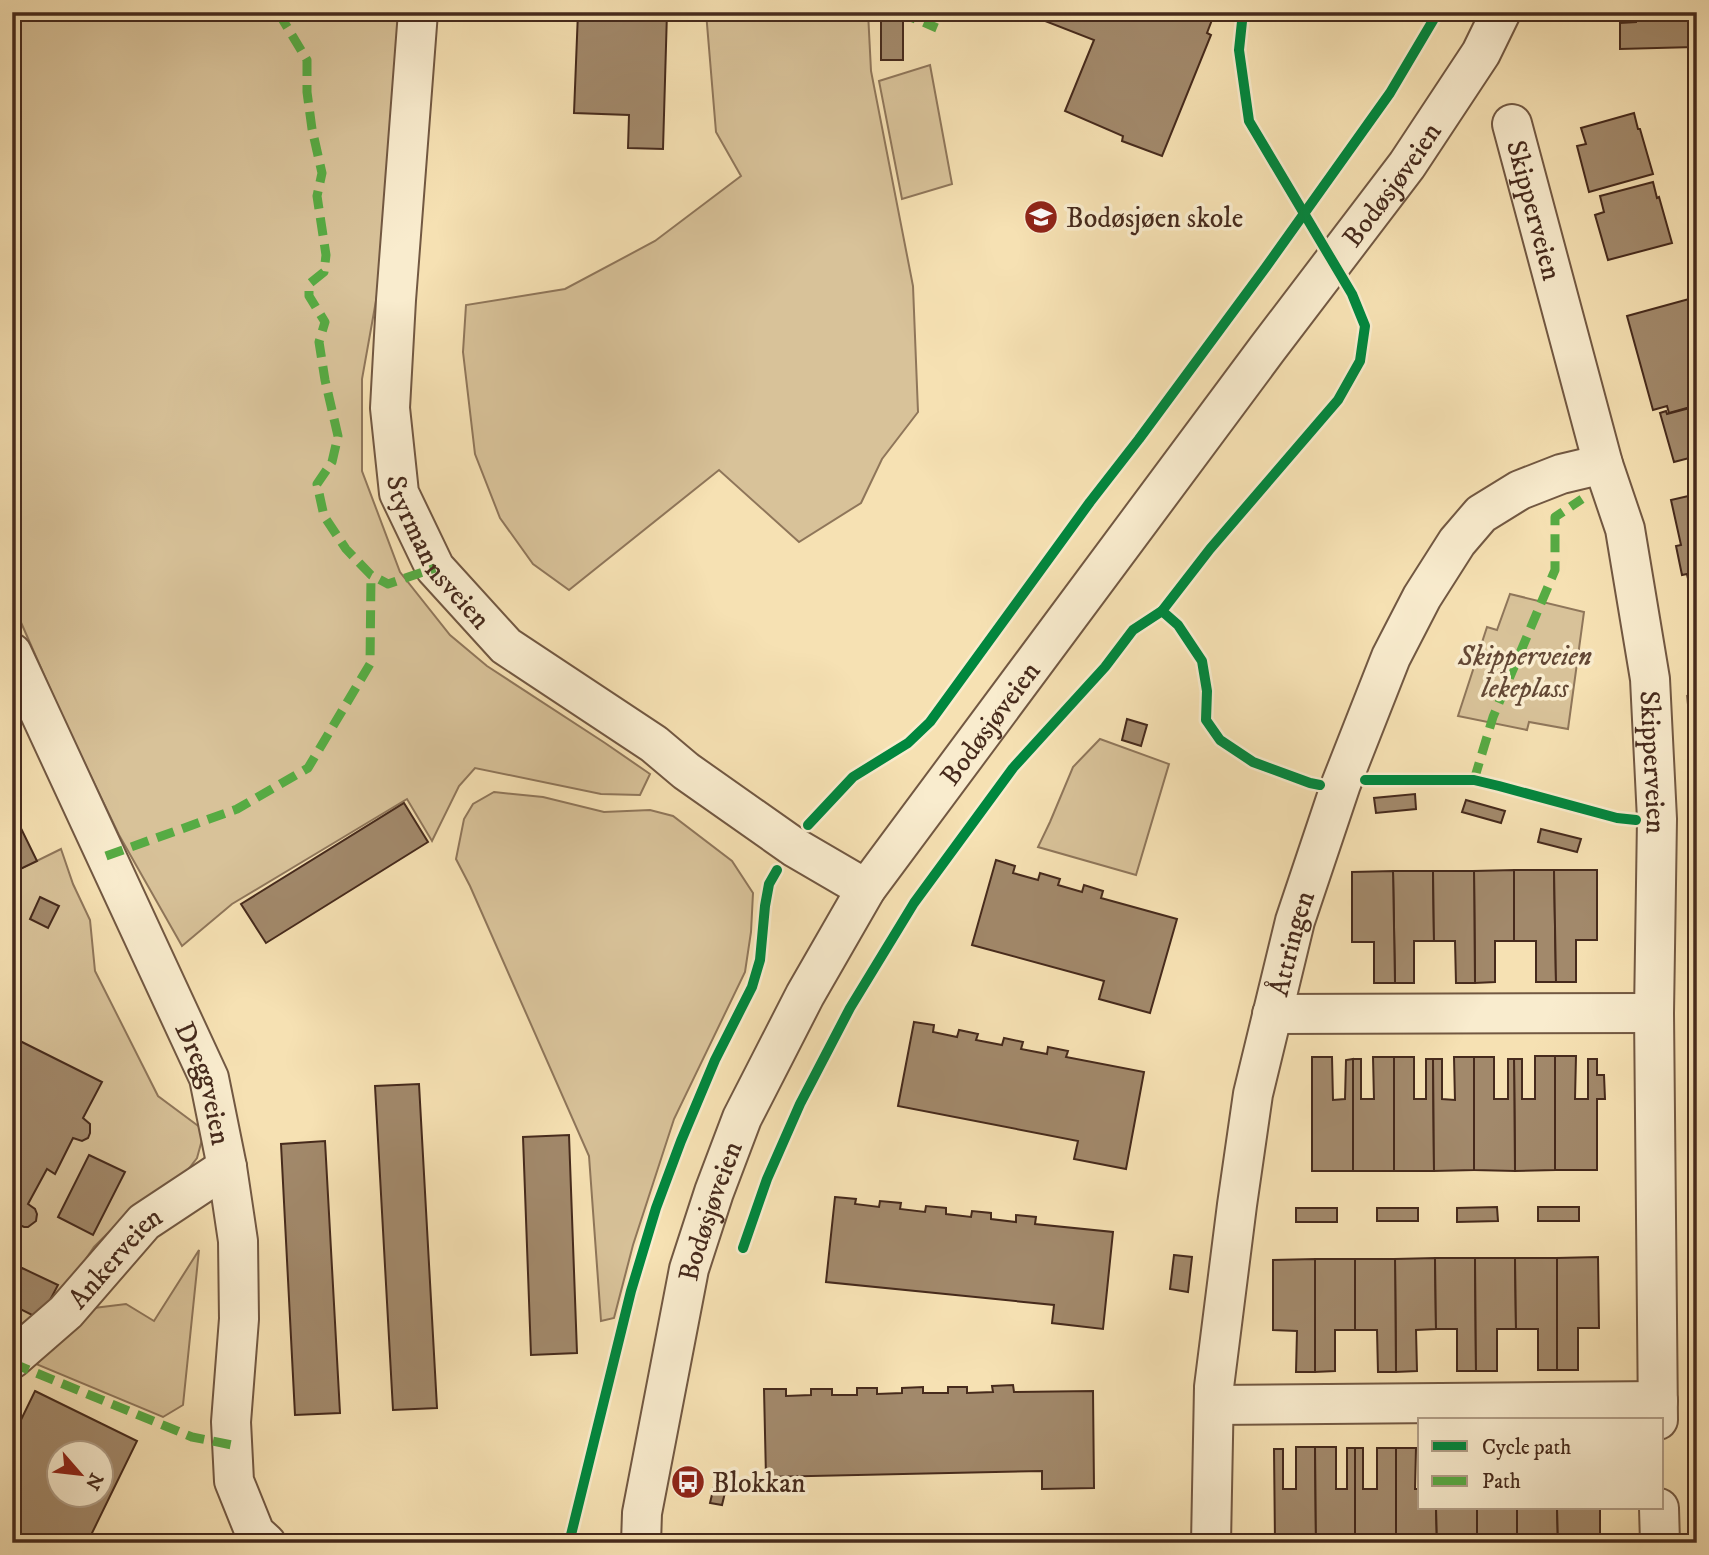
<svg xmlns="http://www.w3.org/2000/svg" width="1709" height="1555" font-family="'IM FELL DW Pica',serif">
	<rect width="100%" height="100%" fill="#f6e1b3"/>
	<filter id="stains"><feTurbulence type="fractalNoise" baseFrequency=".00286" numOctaves="4"/><feColorMatrix values="0 0 0 0 .2 0 0 0 0 .09 0 0 0 0 .02 0 0 0 .5 -.17"/></filter>
	<radialGradient id="worn" r=".72"><stop offset=".6" stop-color="#630" stop-opacity="0"/><stop offset="1" stop-color="#630" stop-opacity=".3"/></radialGradient>
	<g fill="#d8c299" stroke="#8f765a" stroke-width="2">
		<polygon points="12,12 399,12 379,284 362,379 362,471 400,572 450,635 487,666 605,743 650,774 640,795 601,794 475,768 459,786 432,841 407,799 232,904 182,946 119,835 63,718 12,602"/>
		<polygon points="706,12 868,12 871,71 913,286 918,412 882,459 861,503 799,542 719,470 569,590 533,564 500,518 475,454 463,352 466,305 565,289 655,241 741,176 716,132"/>
		<polygon points="930,65 952,184 902,199 879,81"/>
		<polygon points="1510,594 1584,612 1568,729 1529,722 1527,730 1458,716 1487,627 1497,630"/>
		<polygon points="1697,695 1697,784 1687,696"/>
		<polygon points="1100,739 1169,764 1136,875 1038,847 1050,822 1073,767"/>
		<polygon points="494,792 543,797 604,812 650,810 673,816 732,861 753,893 751,932 745,972 674,1119 633,1245 614,1318 601,1321 589,1156 470,886 456,859 464,819 473,804"/>
		<polygon points="61,849 73,884 90,920 95,971 158,1096 201,1128 203,1136 197,1158 177,1184 142,1201 120,1221 94,1247 79,1269 63,1300 12,1339 12,873"/>
		<polygon points="199,1250 183,1405 163,1417 36,1364 94,1308 126,1304 154,1321"/>
	</g>
	<g fill="#a2896b" stroke="#462a1c" stroke-width="2" fill-rule="evenodd">
		<polygon points="578,12 667,12 663,149 628,148 629,115 574,113"/>
		<polygon points="1049,12 1215,12 1207,33 1211,35 1162,156 1122,141 1123,136 1065,111 1094,40 1045,21"/>
		<polygon points="1636,12 1693,12 1694,47 1620,49 1620,23 1636,22"/>
		<rect x="881" y="17" width="22" height="43"/>
		<polygon points="1634,113 1638,129 1640,129 1653,174 1589,192 1577,146 1586,144 1581,128"/>
		<polygon points="1653,182 1657,198 1659,197 1672,243 1608,260 1595,215 1604,212 1600,196"/>
		<polygon points="1689,299 1697,326 1697,397 1692,399 1694,406 1669,413 1667,406 1653,410 1627,316"/>
		<polygon points="1695,402 1697,402 1697,456 1674,462 1660,413 1666,411 1667,414 1697,406"/>
		<polygon points="1697,494 1697,621 1687,574 1682,575 1676,546 1681,545 1671,500"/>
		<polygon points="1127,719 1147,725 1141,746 1122,740"/>
		<polygon points="1415,794 1416,809 1376,813 1374,798"/>
		<polygon points="1466,800 1505,811 1501,823 1462,812"/>
		<polygon points="404,803 428,842 266,943 241,904"/>
		<polygon points="12,810 37,861 12,873"/>
		<polygon points="1541,829 1581,839 1577,852 1538,842"/>
		<polygon points="996,860 1015,866 1013,873 1038,880 1040,873 1060,879 1058,885 1082,892 1084,885 1103,891 1101,898 1177,919 1150,1013 1099,999 1104,981 972,945"/>
		<polygon points="1514,870 1514,941 1495,941 1495,982 1475,983 1474,871"/>
		<polygon points="1514,870 1554,870 1556,982 1536,982 1536,941 1514,941"/>
		<polygon points="1554,870 1597,870 1597,940 1576,940 1576,982 1556,982"/>
		<polygon points="1393,871 1433,871 1434,941 1414,941 1414,983 1395,983"/>
		<polygon points="1393,871 1395,983 1374,983 1374,942 1352,942 1352,872"/>
		<polygon points="1433,871 1474,871 1475,983 1456,983 1455,941 1434,941"/>
		<polygon points="40,897 59,906 48,928 30,919"/>
		<polygon points="914,1022 934,1025 933,1032 957,1037 959,1030 978,1034 976,1040 1002,1045 1004,1038 1023,1042 1021,1049 1047,1054 1048,1047 1068,1051 1066,1057 1144,1072 1126,1169 1074,1159 1078,1141 898,1106"/>
		<polygon points="12,1037 102,1082 83,1118 90,1124 90,1133 88,1138 82,1141 73,1138 55,1174 47,1169 28,1204 35,1209 37,1214 36,1221 28,1227 24,1227 18,1224 12,1236"/>
		<polygon points="1535,1056 1555,1056 1555,1170 1515,1171 1514,1059 1522,1059 1522,1099 1535,1099"/>
		<polygon points="1555,1056 1576,1056 1575,1099 1588,1099 1588,1059 1597,1059 1597,1075 1604,1075 1605,1099 1597,1099 1597,1170 1555,1170"/>
		<polygon points="1312,1057 1332,1057 1333,1100 1345,1099 1346,1060 1353,1059 1353,1171 1312,1171"/>
		<polygon points="1373,1057 1394,1057 1394,1171 1353,1171 1353,1059 1361,1059 1361,1099 1374,1099"/>
		<polygon points="1394,1057 1414,1057 1414,1099 1426,1099 1426,1059 1433,1059 1434,1171 1394,1171"/>
		<polygon points="1454,1057 1474,1057 1474,1170 1434,1171 1433,1059 1442,1059 1442,1099 1455,1100"/>
		<polygon points="1474,1057 1494,1057 1494,1099 1508,1099 1508,1059 1514,1059 1515,1171 1474,1170"/>
		<polygon points="419,1084 437,1408 393,1410 375,1086"/>
		<polygon points="569,1135 577,1353 531,1355 523,1137"/>
		<polygon points="325,1141 340,1413 295,1415 281,1144"/>
		<polygon points="89,1155 125,1172 93,1235 58,1217"/>
		<polygon points="835,1197 856,1199 855,1204 879,1207 880,1201 901,1203 900,1209 925,1212 926,1206 946,1208 946,1214 971,1217 972,1211 991,1213 991,1219 1016,1222 1016,1215 1036,1217 1035,1224 1113,1232 1103,1329 1052,1323 1054,1305 826,1282"/>
		<polygon points="1497,1207 1498,1221 1457,1222 1457,1208"/>
		<rect x="1538" y="1207" width="41" height="14"/>
		<rect x="1296" y="1208" width="41" height="14"/>
		<rect x="1377" y="1208" width="41" height="13"/>
		<polygon points="1174,1255 1192,1257 1188,1292 1170,1289"/>
		<polygon points="1598,1257 1599,1328 1578,1328 1578,1370 1557,1370 1557,1258"/>
		<polygon points="1435,1258 1436,1329 1416,1330 1417,1371 1396,1372 1395,1259"/>
		<polygon points="1435,1258 1475,1258 1476,1371 1457,1371 1457,1329 1436,1329"/>
		<polygon points="1475,1258 1515,1258 1516,1329 1497,1329 1497,1371 1476,1371"/>
		<polygon points="1515,1258 1557,1258 1557,1370 1538,1370 1538,1329 1516,1329"/>
		<polygon points="1315,1259 1315,1372 1296,1372 1297,1331 1273,1330 1273,1260"/>
		<polygon points="1315,1259 1355,1259 1355,1330 1335,1330 1335,1371 1315,1372"/>
		<polygon points="1355,1259 1395,1259 1396,1372 1378,1372 1377,1330 1355,1330"/>
		<polygon points="22,1268 58,1285 40,1319 12,1305 12,1287"/>
		<polygon points="1013,1385 1014,1392 1093,1391 1094,1488 1042,1489 1042,1471 766,1477 764,1389 786,1389 786,1396 811,1395 811,1389 832,1389 832,1395 857,1395 857,1388 877,1388 877,1394 902,1393 902,1388 923,1387 923,1393 948,1393 948,1387 967,1387 967,1393 993,1392 992,1386"/>
		<path d="M 35,1391 L 137,1441 L 92,1533 L 99,1537 L 96,1543 L 12,1543 L 12,1424 L 18,1426 ZM 60,1454 L 102,1454 L 102,1496 L 60,1496 Z"/>
		<polygon points="1296,1447 1315,1447 1316,1543 1275,1543 1274,1449 1283,1449 1283,1489 1296,1489"/>
		<polygon points="1315,1447 1336,1447 1336,1489 1347,1489 1347,1448 1355,1448 1355,1543 1316,1543"/>
		<polygon points="1355,1448 1363,1448 1363,1489 1377,1489 1377,1448 1396,1448 1396,1543 1355,1543"/>
		<polygon points="1396,1448 1416,1448 1415,1489 1420,1489 1420,1508 1436,1508 1437,1543 1396,1543"/>
		<polygon points="716,1478 728,1480 722,1505 710,1503"/>
		<polygon points="1436,1508 1477,1508 1477,1543 1437,1543"/>
		<rect x="1477" y="1508" width="40" height="35"/>
		<polygon points="1517,1508 1557,1508 1558,1543 1517,1543"/>
		<polygon points="1557,1508 1600,1508 1600,1543 1558,1543"/>
		<polygon points="166,1535 182,1543 162,1543"/>
	</g>
	<g fill="none" stroke-linecap="round" stroke-linejoin="round">
		<g stroke="#725842" stroke-width="42">
			<g id="minor">
				<path id="s1" d="M 418,12 L 396,300 L 390,408 L 399,493 L 435,568 L 506,646 L 654,744 L 686,771 L 794,847 L 866,889"/>
				<path id="s2" d="M 1512,124 L 1603,464 L 1625,529 L 1650,679 L 1657,819 L 1654,1013 L 1658,1420"/>
				<path id="s3" d="M 12,653 L 209,1078 L 227,1167 L 238,1241 L 239,1319 L 231,1422 L 234,1481 L 255,1533 L 266,1543"/>
				<polyline points="1272,1014 1654,1013"/>
				<path id="s4" d="M 12,1359 L 66,1312 L 144,1222 L 227,1167"/>
				<polyline points="1214,1405 1658,1401"/>
				<polyline points="1659,1508 1660,1543"/>
				<path id="s5" d="M 641,1543 L 642,1513 L 689,1269 L 714,1192 L 742,1118 L 805,995 L 866,889 L 1267,349 L 1407,165 L 1481,53 L 1501,12"/>
				<path id="s6" d="M 1211,1543 L 1214,1387 L 1237,1205 L 1253,1094 L 1295,921 L 1341,784 L 1391,657 L 1422,597 L 1457,542 L 1481,514 L 1520,490 L 1561,474 L 1603,464"/>
			</g>
		</g>
		<use href="#minor" stroke="#f9ecce" stroke-width="38"/>
		<g stroke="#56ab43" stroke-width="9" stroke-dasharray="18 9" stroke-linecap="butt">
			<polyline points="278,12 307,60 307,92 312,129 322,173 317,196 326,255 324,272 309,284 309,296 325,322 319,342 325,380 338,436 332,462 317,484 324,516 346,549 371,575 388,584 435,568"/>
			<polyline points="899,12 937,28"/>
			<polyline points="1474,780 1493,717 1555,570 1555,517 1582,499"/>
			<polyline points="106,856 237,809 308,768 370,664 371,575"/>
			<polyline points="12,1363 192,1437 232,1445"/>
		</g>
		<g stroke="#f9ecce" stroke-width="15">
			<g id="cycleway">
				<polyline points="1243,12 1239,50 1249,121 1352,294 1365,326 1360,361 1338,400 1210,549 1162,611 1178,625 1202,661 1207,691 1206,720 1220,740 1253,762 1310,783 1320,785"/>
				<polyline points="1365,780 1474,780 1499,786 1617,818 1636,820"/>
				<polyline points="808,825 853,777 908,743 930,722 1090,502 1139,439 1266,267 1390,93 1438,12"/>
				<polyline points="743,1248 767,1179 800,1104 850,1008 914,903 1013,768 1105,667 1133,630 1162,611"/>
				<polyline points="569,1543 631,1291 656,1208 681,1141 715,1060 752,987 760,960 765,906 769,884 777,870"/>
			</g>
		</g>
		<use href="#cycleway" stroke="#00873e" stroke-width="10"/>
	</g>
	<defs>
		<g id="school-disc" transform="scale(1.75)"><circle r="9.5" fill="#8f2418" stroke="#f9ecce"/><path d="M0-5L7-2L0 1L-7-2ZM-4 1L0 2.5L4 1V4Q0 6-4 4Z" fill="#fff"/></g>
		<g id="bus-disc" transform="scale(1.75)"><circle r="9.5" fill="#8f2418" stroke="#f9ecce"/><path d="M-5-6H5V4H4V6H2V4H-2V6H-4V4H-5ZM-3.5-4V0h7V-4ZM-3.5 1.2v1.5H-2V1.2ZM2 1.2v1.5H3.5V1.2Z" fill="#fff"/></g>
	</defs>
	<g fill-rule="evenodd">
		<use href="#school-disc" x="1041" y="217"/>
		<use href="#bus-disc" x="688" y="1482"/>
	</g>
	<g text-anchor="middle" stroke-width="7" stroke-linejoin="round" paint-order="stroke">
		<g font-size="28" fill="#462a1c" stroke="#f9ecce">
			<text dy="10" stroke="none"><textPath href="#s5" startOffset="1578">Bodøsjøveien</textPath></text>
			<text dy="10" stroke="none"><textPath href="#s2" startOffset="89">Skipperveien</textPath></text>
			<text dy="10" stroke="none"><textPath href="#s1" startOffset="553">Styrmannsveien</textPath></text>
			<text dy="10" stroke="none"><textPath href="#s5" startOffset="906">Bodøsjøveien</textPath></text>
			<text dy="10" stroke="none"><textPath href="#s2" startOffset="656">Skipperveien</textPath></text>
			<text dy="10" stroke="none"><textPath href="#s6" startOffset="607">Åttringen</textPath></text>
			<text dy="10" stroke="none"><textPath href="#s3" startOffset="472">Dreggveien</textPath></text>
			<text dy="10" stroke="none"><textPath href="#s5" startOffset="340">Bodøsjøveien</textPath></text>
			<text dy="10" stroke="none"><textPath href="#s4" startOffset="145">Ankerveien</textPath></text>
		</g>
		<g font-size="28" fill="#462a1c" stroke="#f9ecce" text-anchor="start">
			<text x="1066" y="227">Bodøsjøen skole</text>
			<text x="712" y="1492">Blokkan</text>
		</g>
		<g font-size="28" font-style="italic" fill="#634835" stroke="#f9ecce">
			<text x="1525" y="665">Skipperveien<tspan x="1525" dy="32">lekeplass</tspan></text>
		</g>
	</g>
	<rect width="1709" height="1555" fill="none" stroke="#f6e1b3" stroke-width="42"/>
	<rect x="14" y="14" width="1681" height="1527" fill="none" stroke="#462a1c" stroke-width="3.5"/>
	<rect x="21" y="21" width="1667" height="1513" fill="none" stroke="#462a1c" stroke-width="2"/>
	<rect x="1418" y="1418" width="245" height="91" fill="#f9ecce" stroke="#b19e87" stroke-width="2"/>
	<rect x="1432" y="1441" width="35" height="10" fill="#00873e" stroke="#b19e87" stroke-width="2"/>
	<text x="1482" y="1454" font-size="21" fill="#462a1c">Cycle path</text>
	<rect x="1432" y="1476" width="35" height="10" fill="#56ab43" stroke="#b19e87" stroke-width="2"/>
	<text x="1482" y="1488" font-size="21" fill="#462a1c">Path</text>
	<g transform="translate(80 1474) rotate(118)"><circle r="33" fill="#f9ecce" stroke="#b19e87" stroke-width="2"/>
	<path d="M0-5L12 26L0 18L-12 26Z" fill="#8f2418"/>
	<text y="-10" font-size="19" font-weight="bold" text-anchor="middle" fill="#462a1c">N</text>
	</g>
	<rect width="100%" height="100%" filter="url(#stains)"/>
	<rect width="100%" height="100%" fill="url(#worn)"/>
</svg>
